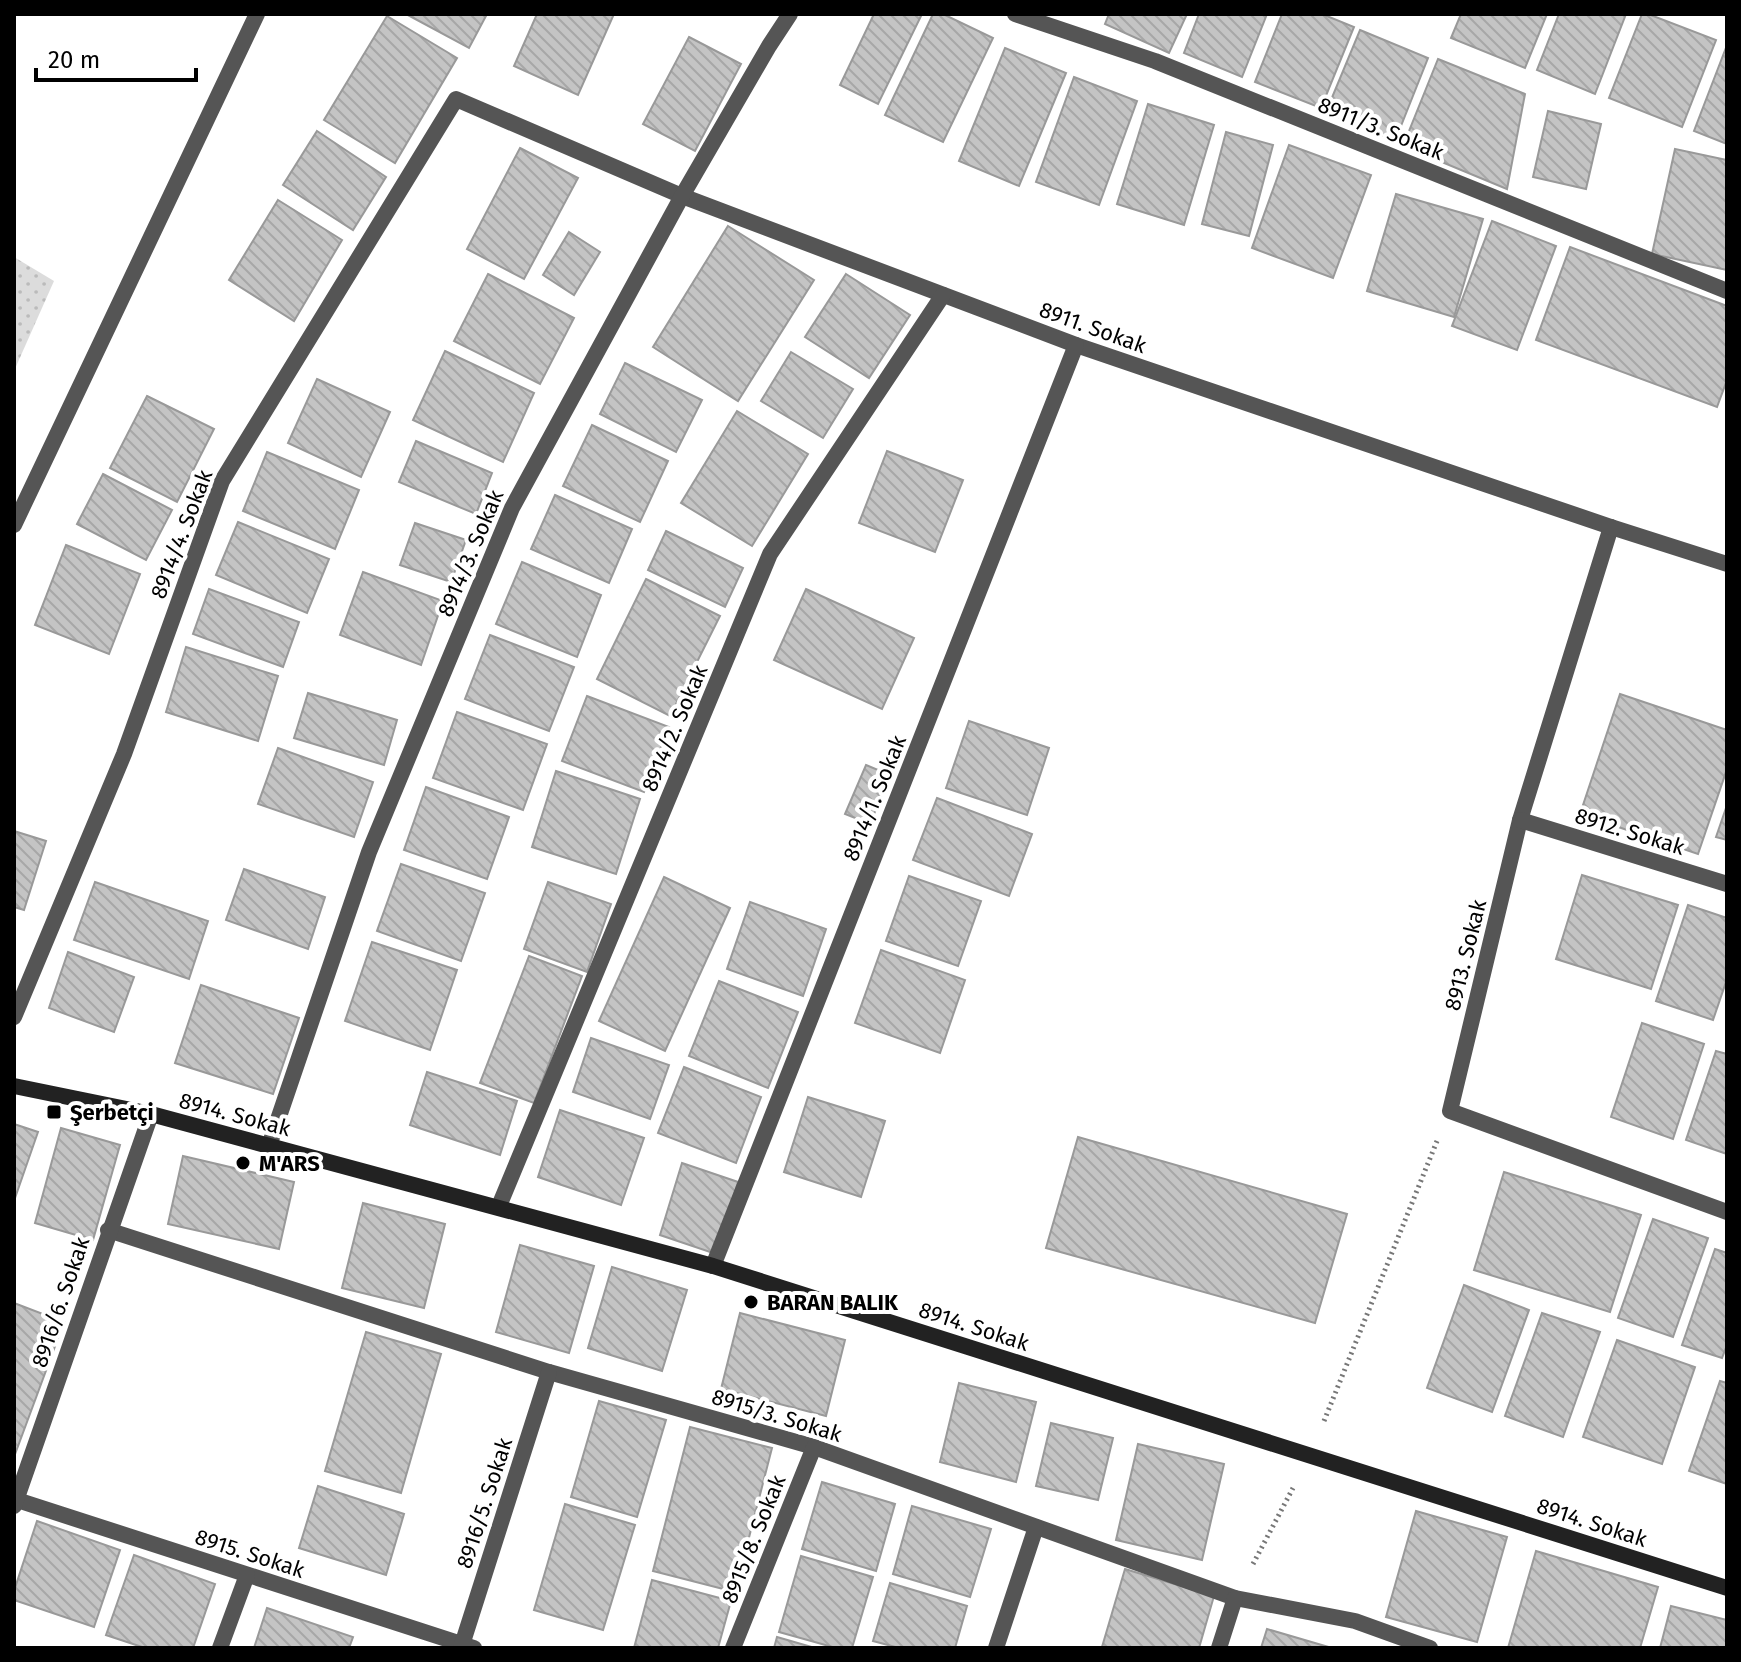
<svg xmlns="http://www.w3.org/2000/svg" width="1741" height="1662" font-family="'Fira Sans',sans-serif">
	<defs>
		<pattern id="grass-dots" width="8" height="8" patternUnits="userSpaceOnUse" patternTransform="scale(2)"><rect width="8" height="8" fill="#dcdcdc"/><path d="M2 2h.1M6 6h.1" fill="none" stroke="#bbb" stroke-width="1.8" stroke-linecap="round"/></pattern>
		<pattern id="building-back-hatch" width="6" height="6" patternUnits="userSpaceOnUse" patternTransform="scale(2)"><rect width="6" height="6" fill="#c4c4c4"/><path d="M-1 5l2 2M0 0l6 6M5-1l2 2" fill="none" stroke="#a7a7a7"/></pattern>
	</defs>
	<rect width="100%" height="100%" fill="#fff"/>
	<polygon fill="url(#grass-dots)" points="14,257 54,281 14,371"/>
	<g fill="url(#building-back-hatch)" stroke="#999" stroke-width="2">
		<polygon points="406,14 487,14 469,48"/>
		<polygon points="537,14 614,14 578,95 514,66"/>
		<polygon points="874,14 922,14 878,104 840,85"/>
		<polygon points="933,14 943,14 993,38 943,142 885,115"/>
		<polygon points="1109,14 1187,14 1169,53 1105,24"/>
		<polygon points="1199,14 1267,14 1242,77 1184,53"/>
		<polygon points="1282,14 1322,14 1354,27 1321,108 1255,82"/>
		<polygon points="1461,14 1547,14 1525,68 1451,38"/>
		<polygon points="1559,14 1626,14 1595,94 1537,70"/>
		<polygon points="1642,14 1648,14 1716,40 1682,127 1609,98"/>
		<polygon points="387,16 457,58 395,163 324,120"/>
		<polygon points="1360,30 1428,58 1395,141 1326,112"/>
		<polygon points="689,37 741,64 695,151 643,124"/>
		<polygon points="1727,45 1727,144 1694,131"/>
		<polygon points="1005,48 1066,73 1019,186 959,161"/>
		<polygon points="1438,59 1525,94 1507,189 1403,146"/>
		<polygon points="1074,77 1137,101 1099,205 1036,182"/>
		<polygon points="1148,104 1214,125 1184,225 1117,204"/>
		<polygon points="1548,111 1601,124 1586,189 1533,177"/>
		<polygon points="317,131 386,177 353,230 283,185"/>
		<polygon points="1226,132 1273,145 1249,236 1202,224"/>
		<polygon points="1289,145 1371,175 1333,278 1252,248"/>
		<polygon points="520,148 578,178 524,279 467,249"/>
		<polygon points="1675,149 1727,160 1727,270 1652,254"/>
		<polygon points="1396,194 1483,219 1454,317 1367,291"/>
		<polygon points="278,200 342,240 294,321 229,280"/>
		<polygon points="1492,221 1556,246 1517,350 1452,326"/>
		<polygon points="728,226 814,280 738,401 653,347"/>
		<polygon points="569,232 600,252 574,295 543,275"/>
		<polygon points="1570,247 1727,306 1727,380 1717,407 1536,340"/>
		<polygon points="488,274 574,318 540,384 454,341"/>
		<polygon points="846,274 910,315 869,378 805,337"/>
		<polygon points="445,351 534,393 503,462 413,420"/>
		<polygon points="791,352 853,389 823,438 761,401"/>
		<polygon points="625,363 702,400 676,452 600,414"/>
		<polygon points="317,379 390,412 361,477 288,443"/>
		<polygon points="147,396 214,429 177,502 110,468"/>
		<polygon points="737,411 808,454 752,546 681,503"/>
		<polygon points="592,425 668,461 640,522 563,486"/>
		<polygon points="416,441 492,473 476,514 399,482"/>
		<polygon points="887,451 963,480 935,552 859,523"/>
		<polygon points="267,452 359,490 335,549 243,511"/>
		<polygon points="103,474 172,510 146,560 77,524"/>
		<polygon points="555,495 632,529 609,583 531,549"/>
		<polygon points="238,522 329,559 307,613 216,575"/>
		<polygon points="415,523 466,540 451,582 400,565"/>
		<polygon points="666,531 743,568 725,607 648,570"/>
		<polygon points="66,545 140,574 109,654 35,625"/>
		<polygon points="522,562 601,595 577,657 496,624"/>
		<polygon points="363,572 443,601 421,665 340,635"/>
		<polygon points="646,579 720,616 670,716 597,679"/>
		<polygon points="209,589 299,622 283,667 193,634"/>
		<polygon points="806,589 914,638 882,709 774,660"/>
		<polygon points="490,635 574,667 549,731 465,699"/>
		<polygon points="186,647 278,676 258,741 166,712"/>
		<polygon points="308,693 397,720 384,765 294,738"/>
		<polygon points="1620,694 1727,730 1727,769 1698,854 1580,814"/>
		<polygon points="587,696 669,727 644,792 562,761"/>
		<polygon points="457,712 547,744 523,810 433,778"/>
		<polygon points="969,721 1049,748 1027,815 946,788"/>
		<polygon points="278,748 373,782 354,837 258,804"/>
		<polygon points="866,765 890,775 870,824 845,814"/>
		<polygon points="556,771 640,799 616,874 532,847"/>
		<polygon points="426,787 509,817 487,879 404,850"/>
		<polygon points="937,798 1032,834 1009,896 913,860"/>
		<polygon points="1727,805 1727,840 1716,837"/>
		<polygon points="14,831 46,841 24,910 14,907"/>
		<polygon points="401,864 485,893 461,961 377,931"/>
		<polygon points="244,869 325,897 308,949 226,920"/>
		<polygon points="1582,875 1678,905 1651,989 1556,959"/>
		<polygon points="909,876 981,901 958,966 886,941"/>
		<polygon points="664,877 730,908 665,1051 599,1021"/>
		<polygon points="95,882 208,921 189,979 74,940"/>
		<polygon points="548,882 611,904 587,972 524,949"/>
		<polygon points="750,902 826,929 803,996 727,969"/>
		<polygon points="1688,905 1727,918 1727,979 1713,1020 1656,1001"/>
		<polygon points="372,942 457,970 430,1050 345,1021"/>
		<polygon points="881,950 965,980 940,1053 855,1023"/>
		<polygon points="68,952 134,977 114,1032 49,1008"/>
		<polygon points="529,956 582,976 534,1103 480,1083"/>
		<polygon points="719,981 798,1012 768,1088 689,1056"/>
		<polygon points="201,985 299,1018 273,1094 175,1063"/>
		<polygon points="1642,1023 1704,1044 1673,1139 1611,1117"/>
		<polygon points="591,1038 669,1065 650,1119 573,1092"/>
		<polygon points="1716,1051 1727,1054 1727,1154 1686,1140"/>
		<polygon points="684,1067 761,1097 736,1163 658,1133"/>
		<polygon points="427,1072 517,1101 500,1155 410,1125"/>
		<polygon points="808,1097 885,1121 861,1197 784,1172"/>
		<polygon points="560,1110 644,1138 621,1205 538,1177"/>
		<polygon points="14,1124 38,1132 14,1201"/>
		<polygon points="61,1128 120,1145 93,1240 35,1223"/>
		<polygon points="1078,1137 1347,1214 1315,1323 1046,1248"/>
		<polygon points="183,1156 294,1182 279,1249 168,1224"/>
		<polygon points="682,1163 738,1182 716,1254 660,1235"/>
		<polygon points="1504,1172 1641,1215 1610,1312 1474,1270"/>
		<polygon points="363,1203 445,1224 424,1308 342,1288"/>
		<polygon points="1653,1219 1708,1238 1673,1337 1618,1318"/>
		<polygon points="520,1245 594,1266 569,1353 496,1332"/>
		<polygon points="1715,1249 1727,1253 1727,1345 1722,1358 1682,1345"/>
		<polygon points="612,1267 687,1290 662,1371 588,1348"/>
		<polygon points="1464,1285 1529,1310 1492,1412 1427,1388"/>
		<polygon points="14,1303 64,1322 14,1457"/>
		<polygon points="740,1313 845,1340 826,1416 721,1389"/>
		<polygon points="1542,1313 1600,1332 1563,1437 1505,1416"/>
		<polygon points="366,1332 441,1354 401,1493 325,1471"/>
		<polygon points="1617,1340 1695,1367 1662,1464 1583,1437"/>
		<polygon points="1720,1381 1727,1383 1727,1484 1689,1471"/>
		<polygon points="959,1383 1036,1402 1016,1482 940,1462"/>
		<polygon points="599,1401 666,1420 637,1517 571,1497"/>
		<polygon points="1051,1423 1113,1438 1098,1500 1036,1486"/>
		<polygon points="690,1427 772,1448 735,1592 653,1571"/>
		<polygon points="1138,1444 1224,1464 1202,1560 1116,1540"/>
		<polygon points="822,1482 895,1504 876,1571 802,1549"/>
		<polygon points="318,1486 404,1514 386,1575 299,1548"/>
		<polygon points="565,1504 635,1525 603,1630 534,1610"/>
		<polygon points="912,1506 991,1529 970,1597 893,1574"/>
		<polygon points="1416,1511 1507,1537 1477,1642 1386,1617"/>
		<polygon points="37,1521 120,1550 94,1627 14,1600 14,1591"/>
		<polygon points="1536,1551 1658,1587 1640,1648 1508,1648"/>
		<polygon points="134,1555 215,1584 193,1648 145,1648 106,1635"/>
		<polygon points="801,1556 873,1577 852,1648 836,1648 779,1632"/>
		<polygon points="1125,1569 1214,1596 1199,1648 1102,1647"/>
		<polygon points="652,1580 731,1601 718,1648 634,1648"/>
		<polygon points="890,1583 967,1606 955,1648 899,1648 873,1641"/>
		<polygon points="1671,1606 1727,1620 1727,1648 1660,1648"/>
		<polygon points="267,1608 353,1637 349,1648 254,1648"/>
		<polygon points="1267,1629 1332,1648 1261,1648"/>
		<polygon points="777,1637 815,1648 774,1648"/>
	</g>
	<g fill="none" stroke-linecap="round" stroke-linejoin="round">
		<g stroke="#777" stroke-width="5" stroke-dasharray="2 4" stroke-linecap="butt">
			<polyline points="1324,1421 1437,1141"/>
			<polyline points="1253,1564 1293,1488"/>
		</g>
		<g stroke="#555" stroke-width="16">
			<polyline points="1015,14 1155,61 1727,291"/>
			<polyline points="14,525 257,14"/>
			<polyline points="1611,527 1520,820 1450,1111 1727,1212"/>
			<polyline points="1520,820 1727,884"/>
			<polyline points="14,1017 124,754 222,481 456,99 682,196 1076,345 1611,527 1727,564"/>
			<polyline points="269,1146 369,852 512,508 682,196 769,46 790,14"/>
			<polyline points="499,1206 770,554 943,295"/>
			<polyline points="108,1230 549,1372 814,1447 1235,1598 1355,1621 1430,1648"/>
			<polyline points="713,1266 1076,345"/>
			<polyline points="14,1499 474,1648"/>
			<polyline points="14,1506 151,1114"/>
			<polyline points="220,1648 247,1575"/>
			<polyline points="461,1648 549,1372"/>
			<polyline points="733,1648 814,1447"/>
			<polyline points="996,1648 1036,1527"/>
			<polyline points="1219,1648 1235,1598"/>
		</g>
		<polyline stroke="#222" stroke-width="16" points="14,1086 151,1114 713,1266 1727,1588"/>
	</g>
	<g fill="#000" stroke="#fff" stroke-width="3">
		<rect x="46" y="1104" width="16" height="16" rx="4"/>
		<circle cx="243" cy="1163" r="8"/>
		<circle cx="751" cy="1302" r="8"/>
	</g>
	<g text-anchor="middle" stroke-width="8" stroke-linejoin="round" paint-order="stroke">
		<g font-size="22" fill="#000" stroke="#fff">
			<text transform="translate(1381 128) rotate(22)" y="8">8911/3. Sokak</text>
			<text transform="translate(1093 327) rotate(20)" y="8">8911. Sokak</text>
			<text transform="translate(181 534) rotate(-69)" y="8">8914/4. Sokak</text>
			<text transform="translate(470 553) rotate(-67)" y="8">8914/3. Sokak</text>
			<text transform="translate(674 728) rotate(-67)" y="8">8914/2. Sokak</text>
			<text transform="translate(874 798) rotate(-68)" y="8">8914/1. Sokak</text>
			<text transform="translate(1630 831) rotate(17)" y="8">8912. Sokak</text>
			<text transform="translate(1465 955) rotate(-76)" y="8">8913. Sokak</text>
			<text transform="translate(235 1114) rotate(15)" y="8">8914. Sokak</text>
			<text transform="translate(60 1302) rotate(-71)" y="8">8916/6. Sokak</text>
			<text transform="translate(974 1326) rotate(18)" y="8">8914. Sokak</text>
			<text transform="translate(777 1415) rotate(17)" y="8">8915/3. Sokak</text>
			<text transform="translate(484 1503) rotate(-72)" y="8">8916/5. Sokak</text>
			<text transform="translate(1592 1522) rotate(18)" y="8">8914. Sokak</text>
			<text transform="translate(753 1539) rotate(-68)" y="8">8915/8. Sokak</text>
			<text transform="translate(250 1553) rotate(18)" y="8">8915. Sokak</text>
		</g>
		<g font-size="22" font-weight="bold" fill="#000" stroke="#fff" text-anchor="start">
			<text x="70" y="1120">Şerbetçi</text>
			<text x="259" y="1171">M'ARS</text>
			<text x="767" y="1310">BARAN BALIK</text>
		</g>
	</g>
	<rect width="1741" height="1662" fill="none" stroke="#000000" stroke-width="32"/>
	<path d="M36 68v12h160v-12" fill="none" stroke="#000000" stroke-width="4"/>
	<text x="48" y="68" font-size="24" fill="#000000" stroke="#ffffff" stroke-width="6" paint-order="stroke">20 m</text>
</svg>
